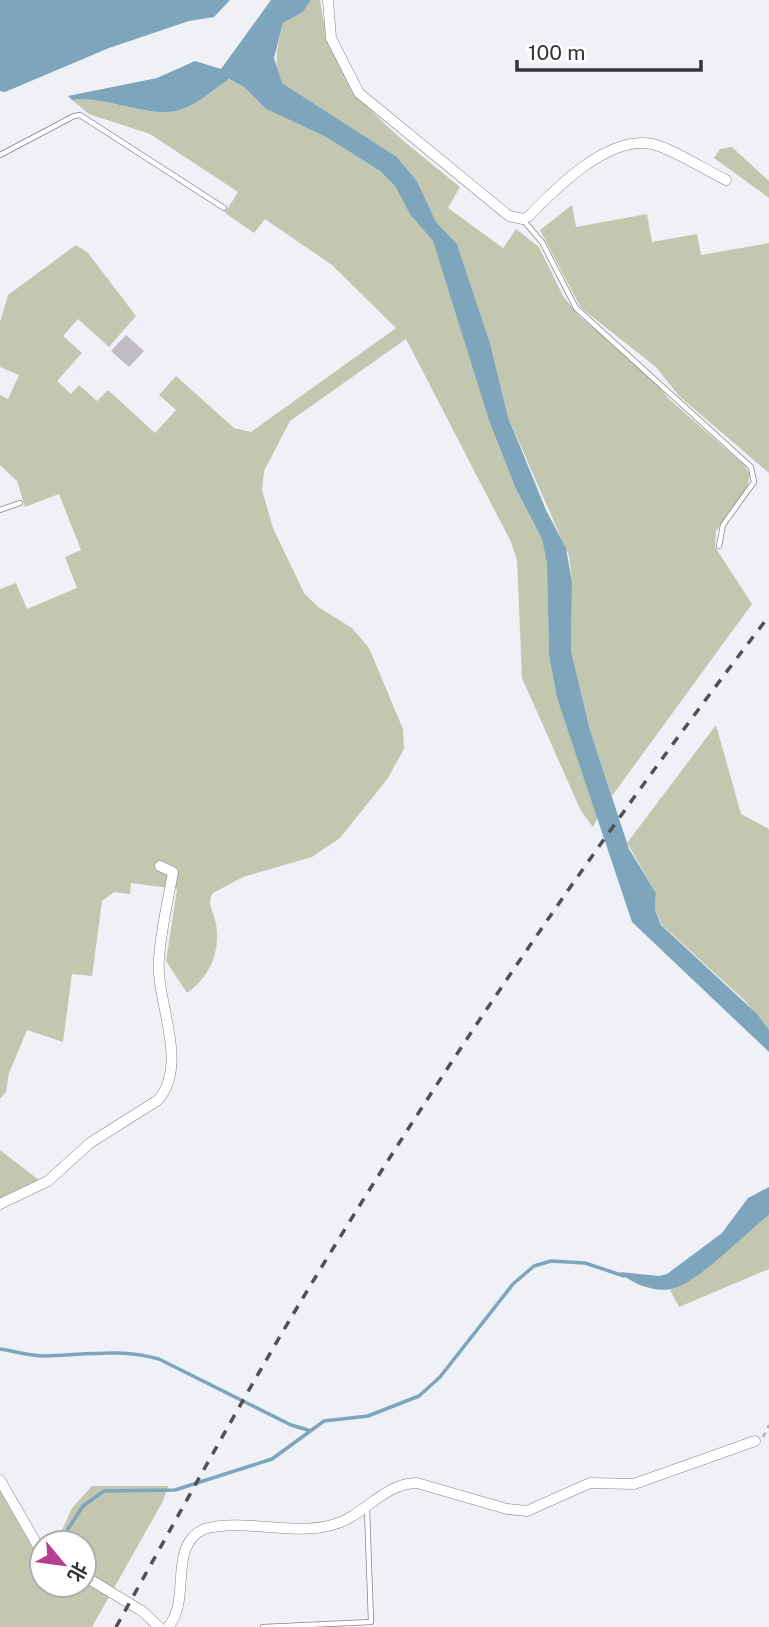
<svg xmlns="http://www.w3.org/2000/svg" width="769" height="1627" font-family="'Public Sans','Noto Sans SC',sans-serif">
	<rect width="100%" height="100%" fill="#eff1f7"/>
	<g fill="#c4c7af">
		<path d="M 311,0 L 320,0 C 333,95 392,130 460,187 L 448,208 L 503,248 L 516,229 L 539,247 L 563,296 L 579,316 L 643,368 L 669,399 L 744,465 L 750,474 L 746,492 L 716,531 L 715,547 L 752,604 L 612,796 L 590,730 L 571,651 L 572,582 L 569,556 L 508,417 L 490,343 L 457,244 L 436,222 L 417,181 L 397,157 L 282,83 C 272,61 278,46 283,23 L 303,12 Z"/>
		<path d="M 228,79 L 244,87 L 266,109 L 326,137 L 380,171 L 395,186 L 410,213 L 433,241 L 516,489 L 542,539 L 547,564 L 549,655 L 557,698 L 598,817 L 593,827 L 581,811 L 522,678 L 517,560 L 511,542 L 406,339 L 290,421 L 264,471 L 262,490 L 273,528 L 304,593 L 318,607 L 352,628 L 369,648 L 403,729 L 404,749 L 388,778 L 340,838 L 312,857 L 243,877 L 213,893 C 206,903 214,913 216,924 C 221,952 209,978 187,993 L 166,961 L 177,889 L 131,883 L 130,894 L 114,892 L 102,901 L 92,976 L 72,974 L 63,1042 L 27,1030 L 9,1073 L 6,1092 L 0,1099 L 0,589 L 16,583 L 27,609 L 77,588 L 65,557 L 81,550 L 59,494 L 25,507 L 17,481 L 0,465 L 0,395 L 8,399 L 19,375 L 0,367 L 0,322 L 8,295 L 76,245 L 88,253 L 136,316 L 109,347 L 78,319 L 63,336 L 82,353 L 57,381 L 71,394 L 79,385 L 97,401 L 108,390 L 155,433 L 176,410 L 159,395 L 176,376 L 234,428 L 251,432 L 396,328 L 332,265 L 265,219 L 254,233 L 225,213 L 238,192 L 150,134 L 89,114 L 72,100 C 107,95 151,121 182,109 C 199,103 214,90 228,79 Z"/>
		<polygon points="732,147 769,181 769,198 714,158 720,149"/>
		<polygon points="572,205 576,227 647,214 652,242 697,234 701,255 769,243 769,473 679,396 656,367 581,308 540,230"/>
		<polygon points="716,725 741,814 769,829 769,1030 745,1001 662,925 655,910 656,893 627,843"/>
		<polygon points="0,1150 40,1181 0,1199"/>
		<polygon points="769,1215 769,1269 679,1307 670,1290 686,1283"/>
		<polygon points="92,1486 168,1486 163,1501 92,1627 0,1627 0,1491 34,1550 42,1548 42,1585 84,1585 84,1543 56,1543 72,1508"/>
	</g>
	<g fill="#7da5bb">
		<polygon points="0,0 230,0 214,17 189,21 109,48 5,92 0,91"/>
		<path d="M 271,0 L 311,0 L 303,12 L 283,23 L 274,58 L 282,83 L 397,157 L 417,181 L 436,222 L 457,244 L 490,343 L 508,417 L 546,510 L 566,548 L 572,582 L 571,651 L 590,730 L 629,849 L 656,893 L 655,910 L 661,925 L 757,1014 L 769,1030 L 769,1052 L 632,922 L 557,698 L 549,655 L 547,564 L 542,539 L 516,489 L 489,420 L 433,241 L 410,214 L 395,186 L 380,171 L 326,137 L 266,109 L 244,87 L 229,79 C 214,89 200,103 182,109 C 152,121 107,95 72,100 L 68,96 L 157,78 L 195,61 L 221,69 Z"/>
		<path d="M 769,1187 L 769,1215 C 746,1233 700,1280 675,1288 C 658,1294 631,1284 620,1272 L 659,1276 L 667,1274 L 722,1233 L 748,1198 Z"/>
	</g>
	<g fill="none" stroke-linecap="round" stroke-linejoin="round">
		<g stroke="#7da5bb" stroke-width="3.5">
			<path d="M 0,1349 C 14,1351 30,1356 44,1356 C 84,1355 120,1348 159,1359 L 291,1425 L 308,1430"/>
			<polyline points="64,1543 68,1529 83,1506 104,1491 175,1490 272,1459 324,1421 368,1416 419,1396 440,1377 513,1284 534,1266 551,1261 585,1263 624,1276"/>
		</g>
	</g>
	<polygon fill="#c1bcc0" points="126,335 144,351 129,367 111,351"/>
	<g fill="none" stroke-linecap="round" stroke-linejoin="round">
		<g stroke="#83858a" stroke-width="6">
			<g id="lane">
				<polyline points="0,155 74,116 80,115 224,208"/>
				<polyline points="523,220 542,242 576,308 751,467 754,482 723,525 719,546"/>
				<polyline points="0,510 20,503"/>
				<polyline points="263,1627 371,1622 367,1509"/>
			</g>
		</g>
		<g stroke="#83858a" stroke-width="11">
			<g id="street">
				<path d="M 328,0 L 331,38 L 359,93 L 509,216 L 523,219 L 529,216 C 556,188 608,135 652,144 C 674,149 705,170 726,180"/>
				<path d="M 0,1204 L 48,1181 L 90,1143 L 158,1100 C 190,1063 155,1001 159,958 C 161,929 168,901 173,872 L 160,866"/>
				<polyline points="0,1480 42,1553"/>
				<polyline points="84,1576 142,1611 159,1627"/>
				<path d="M 168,1627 C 192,1600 167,1546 204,1529 C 245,1518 291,1536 332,1525 C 364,1517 383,1483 417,1483 L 507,1509 L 527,1511 L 590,1483 L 634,1484 L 755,1441"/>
			</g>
		</g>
		<polyline stroke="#b2b3b8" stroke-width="2.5" stroke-dasharray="5 5" stroke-linecap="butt" points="763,1437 769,1425"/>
		<use href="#lane" stroke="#fff" stroke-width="4.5"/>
		<use href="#street" stroke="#fff" stroke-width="10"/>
		<path stroke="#505154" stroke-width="3.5" stroke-dasharray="9 9" stroke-linecap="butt" d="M 116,1627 C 177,1518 237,1408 301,1301 C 444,1064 601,835 769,616"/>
	</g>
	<g transform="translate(63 1564) rotate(119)"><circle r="33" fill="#ffffff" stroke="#adaeaf" stroke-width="2"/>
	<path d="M0-5L12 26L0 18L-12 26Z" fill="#b73d91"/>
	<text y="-10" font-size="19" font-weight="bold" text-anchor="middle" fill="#333436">北</text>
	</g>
	<path d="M517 60v10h184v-10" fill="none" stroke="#333436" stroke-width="3.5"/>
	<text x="528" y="60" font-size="21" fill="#333436" stroke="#ffffff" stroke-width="5" paint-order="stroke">100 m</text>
</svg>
